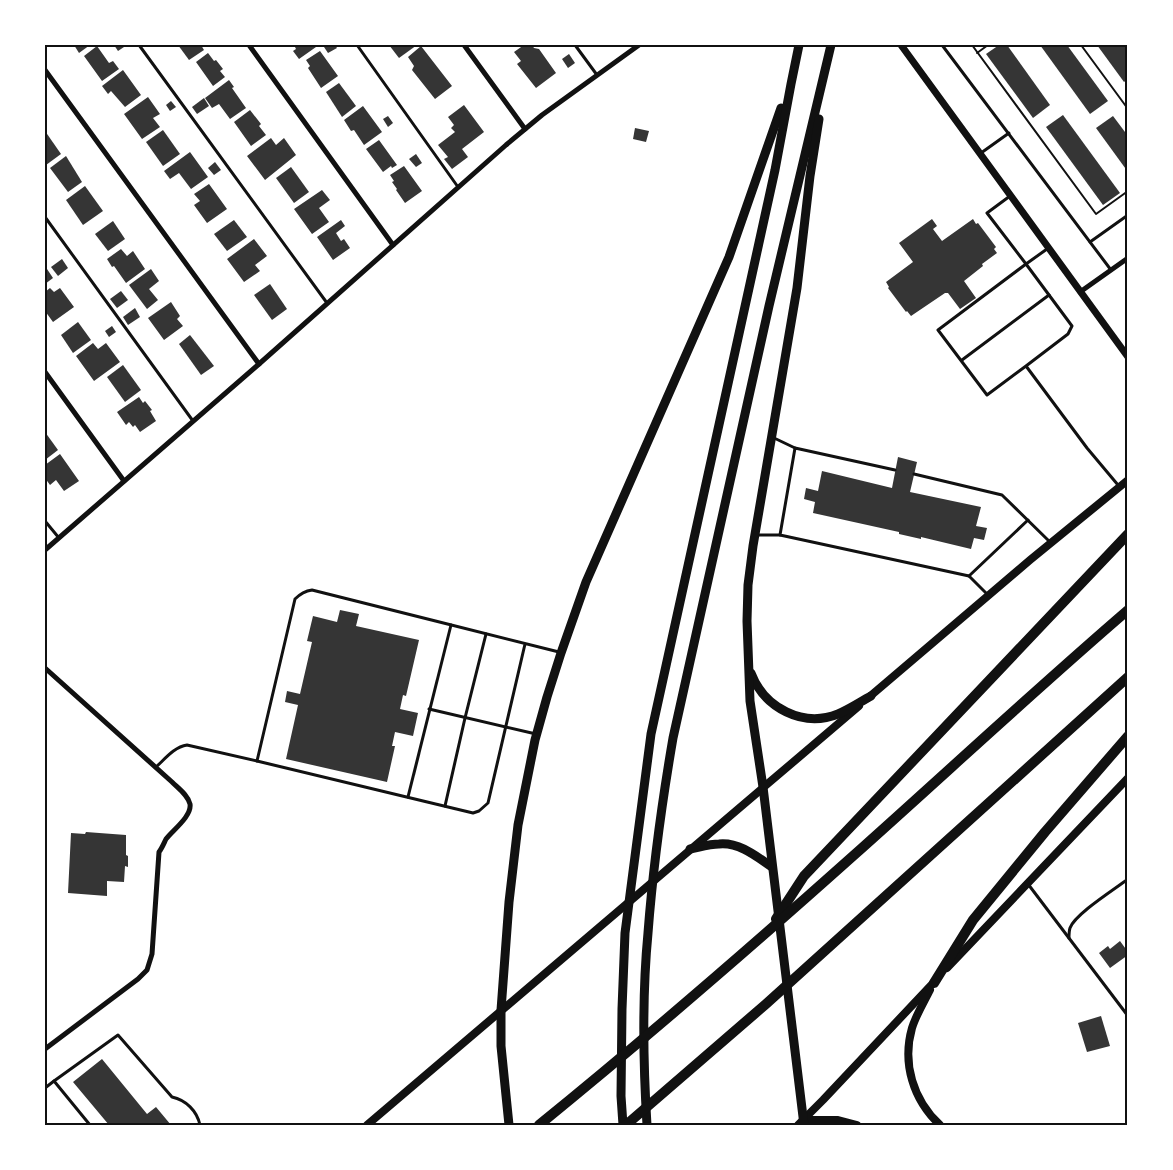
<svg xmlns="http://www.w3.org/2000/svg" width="1173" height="1170" font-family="'Fira Sans',sans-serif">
	<rect width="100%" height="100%" fill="#fff"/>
	<g fill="#353535">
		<polygon points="74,45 90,45 79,53"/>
		<polygon points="114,45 127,45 118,51"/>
		<polygon points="178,45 201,45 204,50 189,60"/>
		<polygon points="294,45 315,45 316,47 299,59 293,51 296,49"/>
		<polygon points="327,45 335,45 337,48 328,53 324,47"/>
		<polygon points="389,45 417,45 399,58"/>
		<polygon points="524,45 532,45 534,48 539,49 556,73 536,88 517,64 521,61 514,52"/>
		<polygon points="999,45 1007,45 1050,105 1033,118 986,54"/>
		<polygon points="1040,45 1067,45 1108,101 1090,114"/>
		<polygon points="1097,45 1124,45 1128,51 1128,79 1124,82"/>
		<polygon points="97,46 109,63 113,61 119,69 102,81 84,56"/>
		<polygon points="421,46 452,86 435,99 412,70 414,66 408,57"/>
		<polygon points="320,51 338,76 321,88 308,68 310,66 306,60"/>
		<polygon points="208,53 214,61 216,60 223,69 220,71 225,77 213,86 196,62"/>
		<polygon points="569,54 575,63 568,68 562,59"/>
		<polygon points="123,70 141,95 125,107 111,91 108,94 102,86"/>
		<polygon points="229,80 234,87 232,88 246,108 230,119 219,104 212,108 205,98"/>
		<polygon points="339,83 356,106 342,117 326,92"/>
		<polygon points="148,97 160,114 153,118 160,127 142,139 124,114"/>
		<polygon points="204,98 209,106 197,114 192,107"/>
		<polygon points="171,101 176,107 170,111 166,105"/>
		<polygon points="464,105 484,132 462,149 468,157 452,169 444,159 448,157 438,145 455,132 451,128 454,125 448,117"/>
		<polygon points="363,106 382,132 364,145 354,130 351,131 344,120"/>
		<polygon points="250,110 261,124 259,126 266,135 251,146 234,122"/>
		<polygon points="1063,115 1120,193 1103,205 1046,127"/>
		<polygon points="388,116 393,123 388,127 383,119"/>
		<polygon points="1113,116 1128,136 1128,172 1096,128"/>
		<polygon points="635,128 649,131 646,142 633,139"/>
		<polygon points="163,130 180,154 163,166 146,142"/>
		<polygon points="45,131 61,154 46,165 45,163"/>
		<polygon points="271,138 276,145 284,138 296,155 265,180 247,156"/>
		<polygon points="379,140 397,165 392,168 391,166 383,172 366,149"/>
		<polygon points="190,152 208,177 191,189 179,173 170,179 164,171"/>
		<polygon points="416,154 422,163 416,167 409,159"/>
		<polygon points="66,156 82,182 68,192 50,168"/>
		<polygon points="215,162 221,170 214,175 208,168"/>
		<polygon points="404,166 422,191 405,203 396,190 397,189 392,182 394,181 390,175"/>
		<polygon points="291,167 309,192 294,203 276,178"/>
		<polygon points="209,184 227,209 207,223 194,205 200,201 194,194"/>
		<polygon points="85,186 103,211 83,225 66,200"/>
		<polygon points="322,190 330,200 319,208 329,222 312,234 294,209"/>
		<polygon points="932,219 937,226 933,229 942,241 973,219 976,224 978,223 996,247 994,249 997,253 982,264 983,266 964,281 976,298 960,309 948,293 945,293 911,316 907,311 906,312 888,288 889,287 886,282 913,262 899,243"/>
		<polygon points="234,220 247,237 227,251 214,234"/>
		<polygon points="341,220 345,226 336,233 341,241 344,239 350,248 333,260 317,237"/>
		<polygon points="113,221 125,239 108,251 95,234"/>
		<polygon points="254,239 267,256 255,265 260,271 244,282 227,259"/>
		<polygon points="121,249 127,256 133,251 145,269 126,283 114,266 112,267 107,259"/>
		<polygon points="62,259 68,268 58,276 51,267"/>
		<polygon points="45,266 53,278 45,284"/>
		<polygon points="151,269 159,281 149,289 158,300 147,309 129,285"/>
		<polygon points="270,284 287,309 272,320 254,295"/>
		<polygon points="50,288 54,292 60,288 74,307 53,322 45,311 45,292"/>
		<polygon points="121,291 128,300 117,308 110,299"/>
		<polygon points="171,302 180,316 177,319 183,326 164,340 148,318"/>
		<polygon points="135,308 140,317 128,325 123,317"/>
		<polygon points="78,322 91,340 73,353 61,335"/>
		<polygon points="112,326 116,332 109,337 105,331"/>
		<polygon points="190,335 214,366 201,375 179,344"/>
		<polygon points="93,343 98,349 106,343 120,362 94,381 76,356"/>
		<polygon points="123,365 141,390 125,402 107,377"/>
		<polygon points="139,397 143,403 145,401 152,410 150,411 156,421 140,432 135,425 133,427 129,422 126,425 117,412"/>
		<polygon points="45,432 58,450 45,460"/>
		<polygon points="60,454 79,481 64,491 56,480 50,485 45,478 45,469 47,468 45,465"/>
		<polygon points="898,457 917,462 910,492 981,507 976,526 987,528 984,540 974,538 971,549 921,537 921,539 899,534 899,532 813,513 815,502 804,499 806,488 818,491 822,471 892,488"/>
		<polygon points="340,610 359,614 356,626 419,640 406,696 403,695 400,709 418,713 413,736 395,732 392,746 395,746 387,782 286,759 298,705 285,702 287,691 300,694 312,642 307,641 313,616 337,622"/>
		<polygon points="86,832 126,835 126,855 128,856 128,867 125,866 124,882 107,881 107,896 68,893 71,833 85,834"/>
		<polygon points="1120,941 1128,952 1128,955 1110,968 1099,953 1108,946 1110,949"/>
		<polygon points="1101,1016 1110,1046 1087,1052 1078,1023"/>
		<polygon points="102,1059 147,1114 156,1107 171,1125 109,1125 73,1082"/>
	</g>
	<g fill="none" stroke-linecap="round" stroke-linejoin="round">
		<g stroke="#111" stroke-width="2">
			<polyline points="972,45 1096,214 1128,191"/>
			<polyline points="1081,45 1128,109"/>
			<polyline points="977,53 988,45"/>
		</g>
		<g stroke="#111" stroke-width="3">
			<polyline points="139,45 327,303"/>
			<polyline points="357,45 458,187"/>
			<polyline points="575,45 597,75"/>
			<polyline points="942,45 1111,270"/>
			<polyline points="981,153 1009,133"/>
			<polyline points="1010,196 987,213 1026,264 1047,249"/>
			<polyline points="45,217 193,421"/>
			<polyline points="1090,242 1128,215"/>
			<polyline points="962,360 1049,295"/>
			<polyline points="1026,366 987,395 938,330 1026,264 1072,326 1068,334 1026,366 1087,448 1118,485"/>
			<polyline points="772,437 795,448"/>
			<polyline points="895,470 795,448 780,535 969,576 1028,520"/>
			<polyline points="914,474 1002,495 1050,542"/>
			<polyline points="45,521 59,538"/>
			<polyline points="758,535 780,535"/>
			<polyline points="969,576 987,594"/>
			<path d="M 525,644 L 488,803 L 479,811 L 473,813 L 257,761 L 295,599 C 300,594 305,591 312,590 C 394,611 477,631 559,652"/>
			<polyline points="429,709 536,734"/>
			<path d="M 156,767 C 165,759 174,747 187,745 L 257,761"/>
			<polyline points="408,797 451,625"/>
			<polyline points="445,806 465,718 486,634"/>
			<polyline points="1028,884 1128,1016"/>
			<path d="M 1069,938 C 1069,934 1069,931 1070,928 C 1075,914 1115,889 1128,879"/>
			<polyline points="45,1088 54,1081"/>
			<path d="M 90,1125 L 54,1081 L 118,1035 L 172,1097 C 186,1100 197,1111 200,1125"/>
		</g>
		<g stroke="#111" stroke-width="5">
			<polyline points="249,45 393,245"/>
			<polyline points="464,45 525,129"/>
			<polyline points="45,70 259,364"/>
			<polyline points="1080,292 1128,258"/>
			<polyline points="45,372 124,481"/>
			<polyline points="45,550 259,364 506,145 542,115 639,45"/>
			<path d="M 45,668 L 172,782 C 178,788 188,795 190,804 C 192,816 173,830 166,839 C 164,843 162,848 159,852 L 152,954 L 147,970 L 138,979 L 45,1049"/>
		</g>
		<polyline stroke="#111" stroke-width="7" points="901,45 1128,357"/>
		<g stroke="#111" stroke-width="8">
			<polyline points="868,698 1030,560 1128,480"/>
			<polyline points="947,968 1128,778"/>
			<path d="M 930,990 C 924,1002 916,1015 912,1028 C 902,1063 913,1100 940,1125"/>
			<polyline points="804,1120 838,1120 857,1125"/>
			<polyline points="367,1125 859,706"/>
			<polyline points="798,1125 823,1100 937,979"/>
		</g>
		<g stroke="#111" stroke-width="9">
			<path d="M 751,673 C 764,708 803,728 838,714 C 850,709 860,702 871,696"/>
			<path d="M 690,849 C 700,847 710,844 719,844 C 739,842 756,856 772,867"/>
			<polyline points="509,1125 501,1046 501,1010 509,902 518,825 535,740 547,697 561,653 586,582 729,257 781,108"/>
			<polyline points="623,1125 621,1096 622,1009 625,933 651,734 775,170 791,84 799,45"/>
			<path d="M 647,1125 C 643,1061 642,996 648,933 C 653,867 662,802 673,738 L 769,306 L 831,45"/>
			<polyline points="804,1125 763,787 750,701 747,621 748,585 753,546 797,288 810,176 819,119"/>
		</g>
		<g stroke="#111" stroke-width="10">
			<polyline points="776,919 804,876 1128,534"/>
			<polyline points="934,983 973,920 1045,832 1128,736"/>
			<path d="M 539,1125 C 646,1038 750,948 853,856 C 945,774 1035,690 1128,610"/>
			<polyline points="626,1125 766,1004 1128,677"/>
		</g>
	</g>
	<rect width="1173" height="1170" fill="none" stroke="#ffffff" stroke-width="93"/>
	<rect x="46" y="46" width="1080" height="1078" fill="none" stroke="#111" stroke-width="2"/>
</svg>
